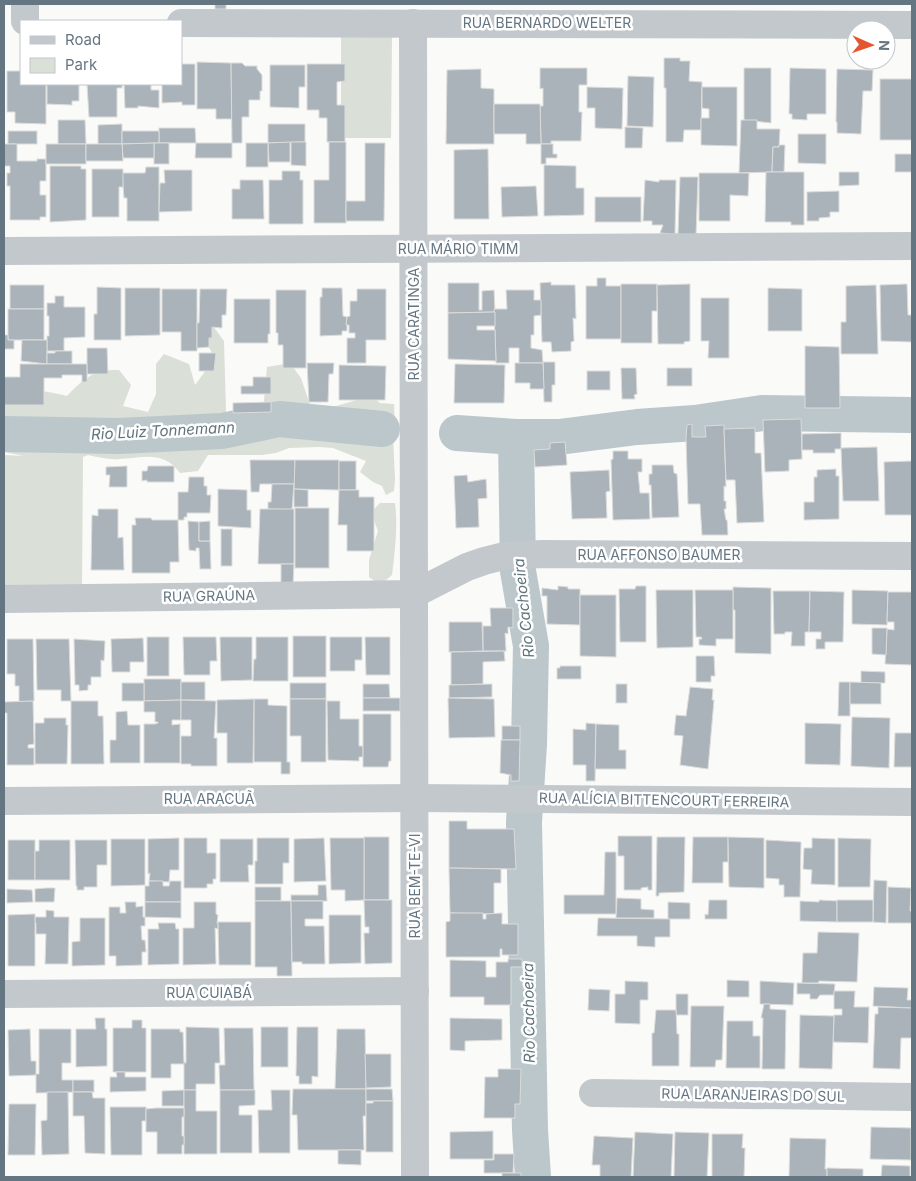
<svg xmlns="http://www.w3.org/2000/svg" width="916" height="1181" font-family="Inter,sans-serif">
	<rect width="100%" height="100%" fill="#fafaf8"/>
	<g fill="#dadfd7">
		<polygon points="341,34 392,35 391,138 341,138"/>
		<path d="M 213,326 L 224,341 L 226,412 L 263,411 L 267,367 L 290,363 L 301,378 L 310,405 L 329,408 L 371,396 L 380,403 L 394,404 L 395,423 L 354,425 L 316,423 L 280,416 L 261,421 L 313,429 L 350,431 L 393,437 L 395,479 L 394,491 L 386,495 L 382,486 L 373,482 L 360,472 L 366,461 L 333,448 L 319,447 L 289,448 L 276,453 L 262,455 L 208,455 L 198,471 L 180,473 C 163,450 144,458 119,459 C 109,460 98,457 88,455 L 83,457 L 82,587 L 4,588 L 4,455 L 24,456 L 4,452 L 4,440 C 57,441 109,442 162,439 C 186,438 212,439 234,429 L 197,429 L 154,432 L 81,430 L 36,431 L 4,430 L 4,394 C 22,385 47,392 67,396 C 83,379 94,369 119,370 L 131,385 L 123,406 L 148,412 L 156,394 L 156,364 L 164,354 L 189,364 L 195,385 L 215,358 L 203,337 Z"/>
		<path d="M 380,503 L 395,503 C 398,527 395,551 392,575 L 380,585 L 369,577 L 369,560 L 378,531 L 371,512 Z"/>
	</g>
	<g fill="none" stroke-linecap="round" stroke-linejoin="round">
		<g stroke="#bbc7cb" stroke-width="36">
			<polyline points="457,433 516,437"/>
			<polyline points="4,434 119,436 222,431 279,419 382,429"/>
			<polyline points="533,1177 530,1130 524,822 529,744 531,646 518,571 516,437 559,437 637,427 695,423 762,413 912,415"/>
		</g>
	</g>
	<g fill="#aab3b9" stroke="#dcdcda">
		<rect x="215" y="4" width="11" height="5"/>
		<polygon points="664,58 680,58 680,61 690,61 689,81 702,82 701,130 684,130 683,142 666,142 666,88 664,88"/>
		<polygon points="197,62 231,63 232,119 216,119 216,109 197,109"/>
		<polygon points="231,63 242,63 245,66 257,66 257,69 262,75 262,91 260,91 260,100 249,100 249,117 242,117 242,143 232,143"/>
		<polygon points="181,64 195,64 195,105 182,105 182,102 162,103 162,84 181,84"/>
		<polygon points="307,64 345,64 345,81 337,82 337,105 345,105 345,142 327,142 327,118 319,118 319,110 307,110"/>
		<polygon points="270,65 305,65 305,87 299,87 299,108 270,107"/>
		<polygon points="540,68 587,68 587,85 579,85 579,112 582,112 581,141 551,141 551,144 541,144 540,106 543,106 543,88 540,89"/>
		<polygon points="744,68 771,68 771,123 744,120"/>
		<polygon points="790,68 826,69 826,114 807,114 807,120 792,119 792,114 789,114"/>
		<polygon points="481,69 481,88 494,89 494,144 446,144 447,70"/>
		<polygon points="837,69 873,70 872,91 863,91 861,134 837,133 837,122 836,122"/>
		<polygon points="7,71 21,71 21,84 46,84 46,124 15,123 15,112 7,112"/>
		<polygon points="628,76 654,77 653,127 627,126"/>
		<rect x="880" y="79" width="32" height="61"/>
		<polygon points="47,84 79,84 79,101 72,101 72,105 47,104"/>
		<polygon points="87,84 122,84 122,88 117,88 117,117 89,117"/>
		<polygon points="124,84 156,84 151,85 151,90 159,90 159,108 138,106 138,108 125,108"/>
		<polygon points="587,87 623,88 622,129 595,128 595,108 587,108"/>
		<polygon points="702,87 737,87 737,146 701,145 701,118 709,118 709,109 702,108"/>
		<polygon points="494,104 540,104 541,144 526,144 526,134 494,134"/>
		<polygon points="58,120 85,120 86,144 58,144"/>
		<polygon points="741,120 757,120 757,129 780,129 779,147 773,147 772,172 739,173"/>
		<polygon points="122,124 122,144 98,144 98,125"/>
		<polygon points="268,124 305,124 305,142 268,143"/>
		<polygon points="625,127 643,128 642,148 625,148"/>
		<polygon points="159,128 195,128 196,143 159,143"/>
		<rect x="8" y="131" width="29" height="13"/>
		<polygon points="122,131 159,131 159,143 122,144"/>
		<polygon points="798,134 826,134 826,164 798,163"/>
		<polygon points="290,142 290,162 269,162 268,143"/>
		<polygon points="291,142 306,142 306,166 291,165"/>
		<polygon points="329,142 346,142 346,223 314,223 314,180 329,180"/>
		<rect x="154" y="143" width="15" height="21"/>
		<polygon points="154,143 154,158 123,158 122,144"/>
		<polygon points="196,143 232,143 232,158 195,158"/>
		<rect x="246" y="143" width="22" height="24"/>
		<polygon points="365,143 385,143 384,221 346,221 346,201 365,201"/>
		<polygon points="4,144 17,144 17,161 37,161 37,159 46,159 46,181 40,181 40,195 46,195 46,217 40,217 40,220 10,220 10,186 7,186 7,173 10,173 10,166 4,166"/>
		<rect x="46" y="144" width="40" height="20"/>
		<polygon points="86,144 122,144 123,161 86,161"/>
		<polygon points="541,144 553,144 553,154 557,154 557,158 546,158 546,164 541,164"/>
		<polygon points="779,145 785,145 784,172 772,172 773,147 779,147"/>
		<polygon points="488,149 489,219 454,219 454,150"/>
		<rect x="895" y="154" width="17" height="18"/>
		<polygon points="544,165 576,166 576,188 584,188 584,215 544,216"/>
		<polygon points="50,166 81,166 81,169 86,169 86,220 50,222"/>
		<polygon points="146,167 159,167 159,221 127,221 127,198 124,198 122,173 145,173"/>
		<polygon points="92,169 123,169 123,187 119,187 119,217 92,217"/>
		<polygon points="164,170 192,170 192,211 159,212 160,183 165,183"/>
		<polygon points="282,171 300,171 300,180 303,180 303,224 269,224 269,180 282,180"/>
		<polygon points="766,172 804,172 804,225 791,225 791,222 765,222"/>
		<polygon points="839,172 859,172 859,185 839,186"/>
		<polygon points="699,173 749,173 748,196 730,195 730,221 699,221"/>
		<polygon points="680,177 698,177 696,235 678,234"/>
		<polygon points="240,180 263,180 264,219 232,219 232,189 240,189"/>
		<polygon points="645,180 659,182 659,180 676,180 675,234 660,233 663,225 652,225 652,221 643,221"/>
		<polygon points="536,186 538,216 502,217 501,187"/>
		<polygon points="839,191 839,212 830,212 830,217 819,218 819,221 807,221 807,192"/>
		<rect x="595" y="197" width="46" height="25"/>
		<polygon points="597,278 606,278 606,286 621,286 621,339 586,339 586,286 597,286"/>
		<polygon points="551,282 551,285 575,285 576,319 573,318 574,341 571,342 571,351 552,352 551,342 542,342 540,283"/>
		<polygon points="448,283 479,283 479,310 482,310 482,291 494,290 495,312 448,313"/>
		<polygon points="621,284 657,284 657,311 652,311 652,343 621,343"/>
		<polygon points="690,284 690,341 684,342 684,344 658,344 657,285"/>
		<polygon points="907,284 908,315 912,315 912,342 881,341 880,285"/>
		<rect x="10" y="285" width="34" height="24"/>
		<polygon points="876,285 878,354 841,354 841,322 846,322 846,286"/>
		<polygon points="97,287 121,288 121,340 94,340 94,314 97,314"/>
		<polygon points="125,288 160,288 160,335 125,336"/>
		<polygon points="322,288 342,288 343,316 347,317 347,331 342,331 342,335 320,336 320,297 322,297"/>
		<polygon points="768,288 802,289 802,331 768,331"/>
		<polygon points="162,289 197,289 197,351 181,351 181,332 162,332"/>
		<polygon points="200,289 227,289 226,315 222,315 222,328 212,327 212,338 209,338 209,347 197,348 197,323 199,323"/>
		<polygon points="357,289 386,289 386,340 366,340 366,363 347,363 347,338 355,338 355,333 349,333 349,325 346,325 347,317 350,316 350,301 357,301"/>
		<polygon points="276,290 306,290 306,368 283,368 283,345 278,345 278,333 276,333"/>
		<polygon points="506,290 534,290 534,300 541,300 541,315 534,316 534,335 531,335 531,348 542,350 543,363 519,363 519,348 509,348 509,363 496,363 494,309 507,309"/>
		<polygon points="55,296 64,296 64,307 85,307 85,337 64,338 64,351 47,351 47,336 49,336 49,316 47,316 47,303 55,303"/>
		<polygon points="701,298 729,298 729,358 708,358 709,341 701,341"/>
		<polygon points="234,299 270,299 270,334 268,334 268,343 234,343"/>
		<rect x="8" y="309" width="36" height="31"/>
		<polygon points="495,312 495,326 477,326 477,330 495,330 496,361 448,359 448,313"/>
		<polygon points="4,335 8,335 8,340 14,340 14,349 4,349"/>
		<polygon points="22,340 47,340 47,364 21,361"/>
		<polygon points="805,346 839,347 840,408 805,408"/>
		<polygon points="87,348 107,348 108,374 87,374"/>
		<polygon points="55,351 72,351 72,364 47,364 47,353 55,353"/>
		<polygon points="199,353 216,353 214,371 199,371"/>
		<polygon points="543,362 555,362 555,385 552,385 552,402 544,402"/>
		<polygon points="307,363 334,363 333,374 329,374 328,402 309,402"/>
		<polygon points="515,363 543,363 544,389 530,389 530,383 515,383"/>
		<polygon points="20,364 87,364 87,382 82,382 82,375 62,375 62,378 44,378 44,405 4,405 4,377 20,377"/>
		<polygon points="455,364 505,365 504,403 454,403"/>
		<polygon points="339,365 386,366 385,400 339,400"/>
		<polygon points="621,368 636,368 637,394 634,395 635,399 622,399"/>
		<rect x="667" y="368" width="25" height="18"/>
		<rect x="587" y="371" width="23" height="19"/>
		<polygon points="253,377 271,377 271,394 241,394 241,386 253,386"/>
		<polygon points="271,402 271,412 233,413 233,403"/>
		<polygon points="801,419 802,459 789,460 789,471 765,472 763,420"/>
		<polygon points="692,424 692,437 706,437 705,426 724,425 726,487 724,486 724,501 726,501 726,509 724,509 726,520 727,520 728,535 702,535 700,504 688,504 686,438 687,425"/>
		<polygon points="755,428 755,453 761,453 764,522 737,523 735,480 726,480 724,429"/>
		<polygon points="841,433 841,449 835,449 835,453 813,453 813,450 802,450 802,434"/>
		<polygon points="565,442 567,465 535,467 534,450 550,449 550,443"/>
		<polygon points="877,447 879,501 843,501 841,448"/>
		<polygon points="613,451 628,451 628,459 642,459 642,472 638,472 640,493 649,493 650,519 613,520 611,460 613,459"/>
		<polygon points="250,460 295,460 295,484 260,484 259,492 251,492"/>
		<polygon points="295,460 339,460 339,490 294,489"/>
		<rect x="339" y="461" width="17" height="29"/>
		<polygon points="912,461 912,515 885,515 884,462"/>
		<polygon points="652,465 673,465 674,473 677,474 679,517 652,518 651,485 649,485 649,474 652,474"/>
		<polygon points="127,466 127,487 109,487 110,475 106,475 106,467"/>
		<polygon points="148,466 174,466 174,482 147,482 147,480 142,481 142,471 147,471"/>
		<polygon points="836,469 836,476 839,476 839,519 804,520 804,502 814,502 814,477 817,477 817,470"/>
		<polygon points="609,470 610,491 606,492 607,518 572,519 570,472"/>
		<polygon points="467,475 468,482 486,479 487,498 478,499 479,527 456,528 454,476"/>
		<polygon points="189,477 204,477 204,486 207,486 207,495 211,495 210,513 187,513 187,517 184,517 184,520 178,520 178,492 188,492"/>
		<polygon points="272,484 294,484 292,510 268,509 268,502 271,502"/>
		<polygon points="218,489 247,490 247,510 251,510 251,528 218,526"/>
		<polygon points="294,489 308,490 308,507 294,507"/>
		<polygon points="339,490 359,490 359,497 374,497 374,551 347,551 347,525 338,525"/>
		<rect x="295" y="508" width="34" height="60"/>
		<polygon points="98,509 118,509 118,538 123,537 124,570 91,570 92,515 98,516"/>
		<polygon points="260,509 294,509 294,564 258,564"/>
		<polygon points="135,518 151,518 152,520 178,520 179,562 170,562 170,573 132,573 132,525 136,525"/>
		<polygon points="188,521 199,522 199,541 210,541 211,569 200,569 199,548 196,548 196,551 189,550"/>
		<polygon points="210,521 210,541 199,541 199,522"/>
		<rect x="221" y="529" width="11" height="37"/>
		<polygon points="281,564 294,564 293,584 281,584"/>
		<polygon points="558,586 568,587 568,589 580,589 580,625 547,624 547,596 542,596 542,588 558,590"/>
		<polygon points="636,586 646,586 646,642 620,642 619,589 635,589"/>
		<polygon points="733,587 771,588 771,654 735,653 735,610 733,610"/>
		<polygon points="656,590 693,590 693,647 657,648"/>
		<polygon points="695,590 733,590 733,639 716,639 716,646 699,645 699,639 702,639 701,637 696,637"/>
		<polygon points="852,590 888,591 887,625 852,624"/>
		<polygon points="773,591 810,591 809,632 805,632 805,646 791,646 792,632 785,632 785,634 774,634"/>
		<polygon points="810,591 844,592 843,642 825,642 825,649 816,649 816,639 821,639 821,632 809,632"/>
		<polygon points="888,592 912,592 912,665 885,664 887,629 894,630 894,622 887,622"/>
		<polygon points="580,595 616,595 616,657 580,656"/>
		<polygon points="490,608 513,608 513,628 508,627 508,634 505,633 506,651 483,651 483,626 491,626"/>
		<polygon points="449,622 482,622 483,651 449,652"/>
		<polygon points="872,628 887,628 886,655 872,654"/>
		<rect x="293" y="636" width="33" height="41"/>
		<rect x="147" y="637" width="22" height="39"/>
		<polygon points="183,637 216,637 217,661 210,661 210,675 184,675"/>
		<polygon points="220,637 252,637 252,680 221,681"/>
		<polygon points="256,637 288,637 288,681 253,681 254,659 256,659"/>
		<polygon points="330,637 362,637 362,660 355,660 355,671 330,671"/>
		<polygon points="365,637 390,637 390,675 366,675"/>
		<polygon points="143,638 144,662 130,662 130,672 112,672 111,639"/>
		<polygon points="7,639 33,639 34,701 19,702 19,686 15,686 15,674 7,674"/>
		<polygon points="36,639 69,639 71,701 61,701 61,690 37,690"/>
		<polygon points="74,639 105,641 104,661 101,660 101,677 91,677 91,685 88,685 88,690 79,691 79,685 75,685"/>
		<polygon points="504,651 505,661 483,662 483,684 451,685 451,652"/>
		<polygon points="696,656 714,656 715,676 711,676 711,682 696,682"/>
		<polygon points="560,666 581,666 581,679 557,679 557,668 560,668"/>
		<polygon points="861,671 885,672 885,683 861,683"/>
		<polygon points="144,679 181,679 181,700 144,701"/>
		<rect x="181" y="682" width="24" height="18"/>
		<polygon points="839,682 850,682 850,716 838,716"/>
		<polygon points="850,682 881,683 881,704 850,704"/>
		<rect x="122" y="683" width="22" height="18"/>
		<rect x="290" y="683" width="36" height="16"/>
		<polygon points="363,684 389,684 390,698 363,698"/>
		<polygon points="492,684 492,697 449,698 449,685"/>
		<rect x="616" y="684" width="11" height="19"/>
		<polygon points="690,687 713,689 712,700 714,700 708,769 680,765 683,736 674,735 676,715 686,716"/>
		<rect x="363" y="698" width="37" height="13"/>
		<polygon points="448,698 494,699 495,737 449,738"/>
		<polygon points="254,699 268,699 268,705 287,706 287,762 290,762 290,774 281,774 281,762 254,762"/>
		<polygon points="254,699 253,763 227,763 227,733 217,733 217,700"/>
		<polygon points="290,699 326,699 326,762 301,762 301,736 290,736"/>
		<polygon points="181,700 181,720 172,720 172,725 180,724 180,763 144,763 144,724 155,724 158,723 158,722 155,722 155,712 144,712 144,701"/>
		<polygon points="181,700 216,701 214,738 217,738 217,766 191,766 191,764 181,764 181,736 191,736 191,720 181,720"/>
		<polygon points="33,701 34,744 28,745 28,748 34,748 34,765 7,765 7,713 4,713 4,702"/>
		<polygon points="71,701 98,701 98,716 103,716 104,764 71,764"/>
		<polygon points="327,701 340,701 340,719 359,719 359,746 363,746 363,757 359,757 359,761 328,760"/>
		<polygon points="127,711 128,725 140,725 140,763 110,763 110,740 116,740 116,712"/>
		<polygon points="363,714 391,714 391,761 389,761 388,767 363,767"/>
		<polygon points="852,717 890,718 889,768 851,766"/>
		<polygon points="44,718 66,718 66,725 68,725 67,764 35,764 35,723 44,723"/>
		<polygon points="586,723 596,724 595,781 586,781 586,765 573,765 573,729 586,730"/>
		<polygon points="805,723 841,724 840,765 805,764"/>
		<polygon points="596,724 619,725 619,750 626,750 626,769 595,769"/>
		<rect x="502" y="726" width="18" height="14"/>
		<polygon points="895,733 912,733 912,767 894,767"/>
		<polygon points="501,740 520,740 519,781 511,781 511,775 500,773"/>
		<polygon points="449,821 467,821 467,829 514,829 516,869 449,868"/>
		<polygon points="618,836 652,836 652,890 648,890 648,887 641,888 641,890 624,890 624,856 618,856"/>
		<rect x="364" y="837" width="25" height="63"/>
		<polygon points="657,837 685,837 684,892 659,893 659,896 656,896"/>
		<polygon points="693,837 728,837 728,862 723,862 723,883 692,883"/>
		<polygon points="728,837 764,838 764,888 729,887"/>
		<polygon points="179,838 179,870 170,870 169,882 149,881 150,873 148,874 148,839"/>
		<polygon points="184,838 207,838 207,853 216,853 216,879 213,879 213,884 207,884 207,888 184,888"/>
		<polygon points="257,838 289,838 289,863 283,863 283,884 255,884 255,861 257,861"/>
		<polygon points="324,838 326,881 294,882 294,839"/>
		<polygon points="330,838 364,838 364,900 345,901 345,890 331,890"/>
		<polygon points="812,838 835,839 835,885 811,884 812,870 803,869 804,848 812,848"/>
		<polygon points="838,838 871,839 870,887 838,887"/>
		<polygon points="111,839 145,839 145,885 111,886"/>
		<polygon points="220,839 253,839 253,865 248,865 249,882 220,882"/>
		<rect x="8" y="840" width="27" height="40"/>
		<polygon points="39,840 70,840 70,880 35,880 35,851 39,851"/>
		<polygon points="75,840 107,840 107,865 97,865 97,887 84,887 84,890 77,890 77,886 76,886"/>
		<polygon points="766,840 801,842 800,897 784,897 784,885 779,885 779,879 766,878"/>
		<polygon points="605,852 616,852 616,914 564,914 564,895 604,895"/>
		<polygon points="449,868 501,869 501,883 494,883 494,914 450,913"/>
		<polygon points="874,880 887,881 886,923 873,922"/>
		<polygon points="149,881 163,881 163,886 169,886 170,881 181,881 181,902 145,902 145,886 149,886"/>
		<polygon points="318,885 326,885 327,901 291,901 291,895 318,895"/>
		<rect x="255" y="887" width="26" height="14"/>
		<polygon points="888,887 911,888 910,911 912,911 912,923 888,923"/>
		<polygon points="46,888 55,888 54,902 35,902 35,889"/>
		<polygon points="7,889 32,890 33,902 7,903"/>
		<polygon points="617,898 641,899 641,909 654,910 654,918 616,918"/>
		<polygon points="364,900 392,900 392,963 365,964 364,933 369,933 369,927 365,927"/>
		<polygon points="709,900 727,900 727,919 705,919 705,914 708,915"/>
		<polygon points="819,900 837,901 837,922 800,921 800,901 819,902"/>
		<rect x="837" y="900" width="36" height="22"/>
		<polygon points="255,901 291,901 292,976 277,976 277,967 255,967"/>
		<polygon points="291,901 323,901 323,919 305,919 305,926 324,926 325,964 302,964 302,962 292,962"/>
		<polygon points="125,902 136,902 136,907 143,906 143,917 145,917 145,926 141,926 142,940 145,940 146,952 142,952 142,965 116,966 116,956 109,956 109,907 120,907 120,913 126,913"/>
		<polygon points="145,902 181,902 181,918 145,917"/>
		<polygon points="194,902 216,902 216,914 218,915 217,923 218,923 218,929 215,928 216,964 183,965 183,928 194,928"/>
		<polygon points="668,902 690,903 690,919 668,919"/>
		<polygon points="46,910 54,911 54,917 69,917 68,964 45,964 46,934 36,934 36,923 35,923 35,917 46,917"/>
		<polygon points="450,913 483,913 483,919 486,919 486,914 502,913 502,924 518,924 518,955 502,955 502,949 500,949 500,957 446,957 446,922 450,921"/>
		<polygon points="35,914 35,966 8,966 8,915"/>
		<polygon points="329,915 361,915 361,963 329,964"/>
		<polygon points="80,918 105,918 105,965 72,966 72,942 80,941"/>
		<polygon points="598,918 670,919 670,937 655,937 655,947 637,946 637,936 597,936"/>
		<polygon points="218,922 251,922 251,965 219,965"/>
		<polygon points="158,923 175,923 176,929 179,929 179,964 148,965 148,929 159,929"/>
		<polygon points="818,932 859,933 857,982 819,981 818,983 802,983 803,953 817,953"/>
		<polygon points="508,959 522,959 522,967 511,967 511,1005 484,1005 484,997 450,997 450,960 486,961 486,977 496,977 496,962 508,962"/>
		<polygon points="727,980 749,981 749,997 727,997"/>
		<polygon points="625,981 648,982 648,1000 640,1000 640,1024 615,1023 615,994 625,994"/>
		<polygon points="760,981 794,983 793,1005 760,1004"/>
		<polygon points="797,983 835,984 834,995 820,995 817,999 810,999 810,994 797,994"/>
		<polygon points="874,987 908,988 907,1000 912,1000 912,1008 873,1006"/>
		<polygon points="589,989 610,990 609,1011 588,1010"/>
		<polygon points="834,991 855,991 854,1007 869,1007 868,1043 833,1042 834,1015 842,1015 842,1009 834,1009"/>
		<rect x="676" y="994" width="12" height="21"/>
		<polygon points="764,1004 770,1004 770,1009 786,1010 785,1069 762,1069 763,1018 761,1018"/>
		<polygon points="691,1006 724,1006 722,1060 716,1060 715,1067 690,1067"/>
		<polygon points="878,1007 912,1008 912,1038 901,1038 900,1069 873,1068 875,1014 878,1014"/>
		<polygon points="656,1010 676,1010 677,1034 679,1034 679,1066 652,1066 652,1033 654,1033"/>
		<polygon points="800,1015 834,1016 832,1069 799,1068"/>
		<polygon points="95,1018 105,1018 105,1029 107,1029 107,1066 76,1067 76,1029 96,1029"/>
		<polygon points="450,1018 502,1019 502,1040 465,1041 465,1051 450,1050"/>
		<polygon points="132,1020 142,1020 142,1028 146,1028 146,1072 113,1072 113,1028 132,1028"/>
		<polygon points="727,1021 753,1021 753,1036 760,1036 760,1068 726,1068"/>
		<polygon points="186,1027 219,1028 220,1063 215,1063 215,1084 196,1084 196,1090 184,1090 184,1062 186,1063"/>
		<rect x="261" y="1027" width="27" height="40"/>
		<polygon points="297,1027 318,1027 318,1077 312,1076 312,1084 299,1084 299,1076 296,1076"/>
		<polygon points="224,1028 253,1028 254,1090 220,1090 219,1065 225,1065"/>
		<polygon points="30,1029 31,1061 36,1061 36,1075 9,1076 8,1030"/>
		<polygon points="39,1029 71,1029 71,1063 62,1063 62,1080 73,1080 73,1092 36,1093 36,1074 39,1074"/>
		<polygon points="151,1029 180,1029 180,1032 183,1032 184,1064 171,1064 171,1078 151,1078"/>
		<polygon points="337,1029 365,1029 366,1089 335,1089"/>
		<polygon points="365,1054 391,1054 391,1087 366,1088"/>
		<polygon points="498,1069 521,1069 520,1104 515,1104 515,1118 484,1118 485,1077 498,1077"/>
		<polygon points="116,1072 125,1072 125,1077 146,1077 146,1091 110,1092 110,1077 117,1077"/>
		<rect x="73" y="1080" width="21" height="12"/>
		<polygon points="293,1089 366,1089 366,1116 363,1116 364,1150 298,1150 297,1115 292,1115"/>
		<polygon points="366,1089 392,1089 393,1101 366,1101"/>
		<polygon points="184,1090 184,1106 162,1106 162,1091"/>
		<polygon points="184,1090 196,1090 196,1111 217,1111 217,1154 184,1154"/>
		<polygon points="220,1090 255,1090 255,1105 239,1106 239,1115 252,1115 252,1153 220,1153"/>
		<polygon points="271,1090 290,1090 290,1153 259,1153 258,1110 272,1110"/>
		<polygon points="47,1092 68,1092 69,1154 42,1155 41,1121 47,1120"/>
		<polygon points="73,1092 92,1092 93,1098 105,1098 105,1154 85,1153 84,1116 73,1116"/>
		<polygon points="373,1101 393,1101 393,1152 366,1152 366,1103 373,1103"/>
		<polygon points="9,1104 36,1104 35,1155 8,1155"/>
		<polygon points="110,1107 146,1107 146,1121 142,1121 142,1155 111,1155"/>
		<polygon points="156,1108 184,1108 184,1117 182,1117 182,1136 184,1136 184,1145 182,1145 182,1154 157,1154 157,1132 146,1132 146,1109"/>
		<polygon points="871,1127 911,1128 911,1160 870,1159"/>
		<polygon points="493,1131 493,1159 450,1159 450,1132"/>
		<polygon points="635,1132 673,1134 671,1177 633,1177"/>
		<polygon points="675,1132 709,1133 707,1177 674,1177"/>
		<polygon points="712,1134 743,1134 742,1148 745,1148 744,1177 712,1177"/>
		<polygon points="594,1136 633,1138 631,1177 600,1177 600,1165 592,1165"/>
		<polygon points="790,1138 826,1139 825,1169 827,1169 827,1177 789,1177"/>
		<polygon points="338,1150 361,1150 361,1165 338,1164"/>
		<polygon points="494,1154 514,1154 513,1173 484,1173 484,1160 494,1160"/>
		<polygon points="882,1165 910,1166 910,1177 881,1177"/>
		<polygon points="827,1168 863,1169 863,1177 827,1177"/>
		<rect x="502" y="1173" width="19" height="4"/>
	</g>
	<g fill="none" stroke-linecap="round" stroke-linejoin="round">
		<g stroke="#c3c8cc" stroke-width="28">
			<polyline points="25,21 25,4"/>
			<polyline points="181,23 912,25"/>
			<polyline points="413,23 415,1177"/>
			<polyline points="4,251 912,246"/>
			<polyline points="4,599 414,594 467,567 484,561 504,556 542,554 912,556"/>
			<polyline points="4,801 415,798 912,802"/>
			<polyline points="4,994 415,991"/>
			<polyline points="593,1093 912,1097"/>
		</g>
	</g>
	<g text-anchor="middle" stroke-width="5" stroke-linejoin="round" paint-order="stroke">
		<g font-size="14" fill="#657683" stroke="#fff">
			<text x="547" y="28">RUA BERNARDO WELTER</text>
			<text x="458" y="254">RUA MÁRIO TIMM</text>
			<text transform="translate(414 324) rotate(-90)" y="5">RUA CARATINGA</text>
			<text x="659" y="560">RUA AFFONSO BAUMER</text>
			<text transform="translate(209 596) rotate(-1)" y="5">RUA GRAÚNA</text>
			<text x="209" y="804">RUA ARACUÃ</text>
			<text transform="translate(664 800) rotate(1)" y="5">RUA ALÍCIA BITTENCOURT FERREIRA</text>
			<text transform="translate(415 886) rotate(-90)" y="5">RUA BEM-TE-VI</text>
			<text x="209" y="998">RUA CUIABÁ</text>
			<text transform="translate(753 1095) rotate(1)" y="5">RUA LARANJEIRAS DO SUL</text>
		</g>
		<g font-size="15" font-style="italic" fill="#60757c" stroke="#fff">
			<text transform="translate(163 431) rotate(-3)" y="5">Rio Luiz Tonnemann</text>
			<text transform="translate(524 608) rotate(-96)" y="5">Rio Cachoeira</text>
			<text transform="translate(529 1013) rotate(-91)" y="5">Rio Cachoeira</text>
		</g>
	</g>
	<rect width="916" height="1181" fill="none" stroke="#657683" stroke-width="10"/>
	<rect x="20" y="20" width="162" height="65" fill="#ffffff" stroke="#c1c8cd"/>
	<rect x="30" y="36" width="25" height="8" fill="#c3c8cc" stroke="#c1c8cd"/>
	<text x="65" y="45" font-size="15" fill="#657683">Road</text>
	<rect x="30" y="58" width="25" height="15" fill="#dadfd7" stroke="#c1c8cd"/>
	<text x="65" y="70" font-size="15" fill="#657683">Park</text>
	<g transform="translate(871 45) rotate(92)"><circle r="24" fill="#ffffff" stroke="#c1c8cd"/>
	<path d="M0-4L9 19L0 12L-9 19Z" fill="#e4572e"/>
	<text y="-8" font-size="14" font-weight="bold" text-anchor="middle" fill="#657683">N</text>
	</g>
</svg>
